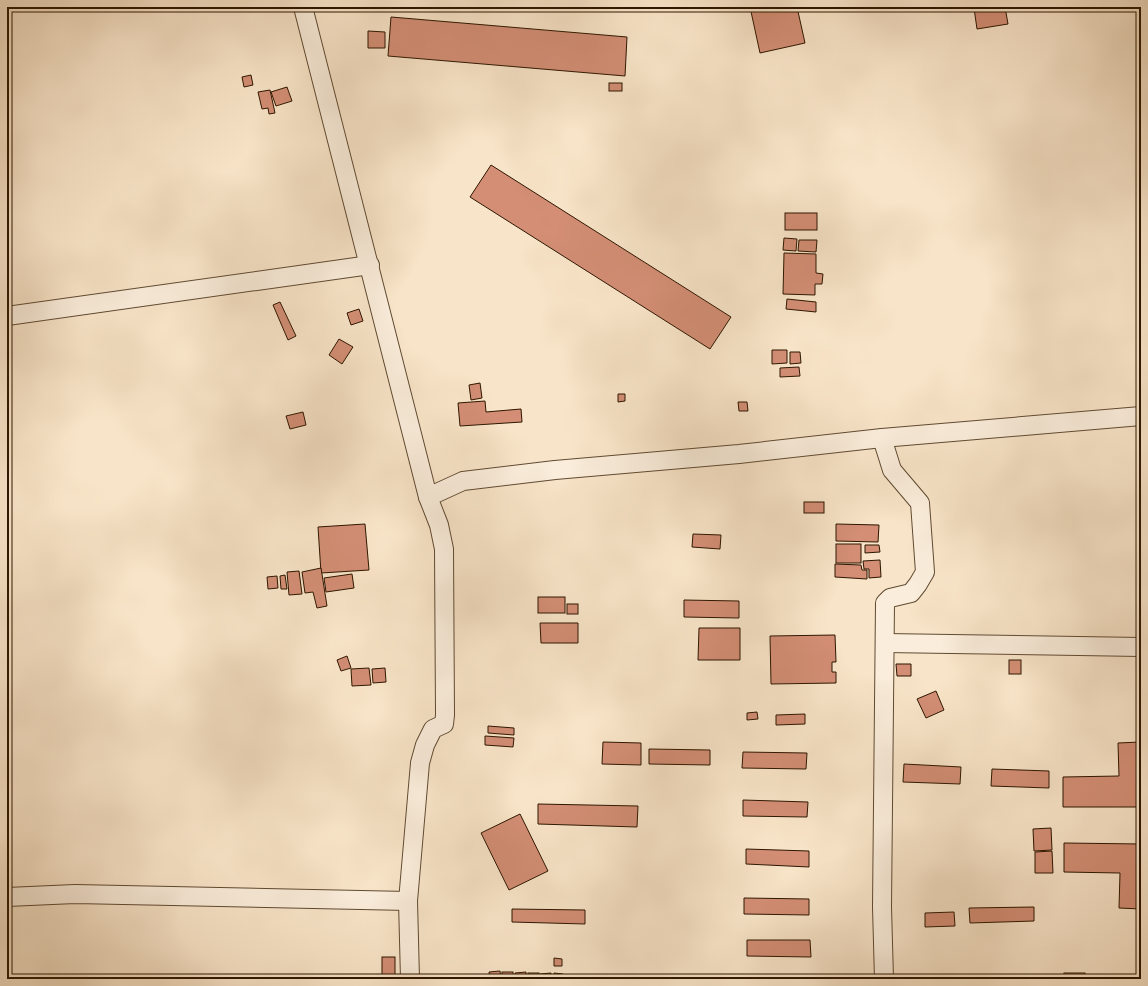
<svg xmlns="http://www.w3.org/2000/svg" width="1148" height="986" font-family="'Gentium Book Plus',serif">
	<rect width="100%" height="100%" fill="#f8e4c8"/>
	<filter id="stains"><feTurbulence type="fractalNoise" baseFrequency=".005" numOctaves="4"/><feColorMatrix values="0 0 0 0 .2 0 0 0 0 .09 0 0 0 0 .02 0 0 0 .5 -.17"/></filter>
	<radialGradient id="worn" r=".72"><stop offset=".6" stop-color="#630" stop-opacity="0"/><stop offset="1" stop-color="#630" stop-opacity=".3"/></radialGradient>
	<g fill="#d38e75" stroke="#2d1600">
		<polygon points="750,7 776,7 777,8 797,7 805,43 760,53"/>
		<polygon points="984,7 1005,7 1008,24 977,29 974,8"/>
		<polygon points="391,17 627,37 625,76 388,56"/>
		<polygon points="368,31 385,32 385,48 368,48"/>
		<polygon points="251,75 253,85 244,87 242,77"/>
		<rect x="609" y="83" width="13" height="8"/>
		<polygon points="287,87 292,101 276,106 271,92"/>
		<polygon points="270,90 275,113 269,114 268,108 262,109 258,92"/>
		<polygon points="491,165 731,317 710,349 470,197"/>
		<rect x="785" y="213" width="32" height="17"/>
		<polygon points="784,238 797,239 796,251 783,250"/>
		<polygon points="799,240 817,240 816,252 798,251"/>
		<polygon points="784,253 816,254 816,273 823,274 822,284 815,284 815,295 783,294"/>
		<polygon points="787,299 816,302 816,312 786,309"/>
		<polygon points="280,302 296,336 288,340 273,305"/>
		<polygon points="359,309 363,321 351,325 347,313"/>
		<polygon points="339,339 353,347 342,364 329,355"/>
		<polygon points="772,350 787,350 787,363 772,364"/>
		<polygon points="790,352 800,352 801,363 790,364"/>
		<polygon points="799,367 800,376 780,377 780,368"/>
		<polygon points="480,383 482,398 471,400 469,385"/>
		<polygon points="618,394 625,394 625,401 618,402"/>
		<polygon points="485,401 486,412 521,409 522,422 460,426 458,403"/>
		<polygon points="738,402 747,402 748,411 739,411"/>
		<polygon points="303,412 306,425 290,429 286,416"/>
		<rect x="804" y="502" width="20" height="11"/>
		<polygon points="365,524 369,570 321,573 318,527"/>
		<polygon points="836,524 879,525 878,542 836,541"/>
		<polygon points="693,534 721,535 720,549 692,547"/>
		<rect x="836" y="544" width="25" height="19"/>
		<polygon points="865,545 879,545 880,552 865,553"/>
		<polygon points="880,560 881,577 869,578 869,569 864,569 863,561"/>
		<polygon points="835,564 861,565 862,570 867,570 867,579 835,577"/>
		<polygon points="321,568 327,606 317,608 313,592 305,593 302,572"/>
		<polygon points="299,571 302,594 289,595 287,572"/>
		<polygon points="352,574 354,588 326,592 324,578"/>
		<polygon points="285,575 287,589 281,589 280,576"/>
		<polygon points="277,576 278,588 268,589 267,577"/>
		<rect x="538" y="597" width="27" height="16"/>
		<polygon points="684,600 739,601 739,618 684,617"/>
		<rect x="567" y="604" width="11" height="10"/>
		<polygon points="540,623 578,623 578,643 541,643"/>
		<polygon points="699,628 740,628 740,660 698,660"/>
		<polygon points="835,635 836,662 832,662 832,672 836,672 836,683 771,684 770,636"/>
		<polygon points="347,656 351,668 341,671 337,660"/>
		<rect x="1009" y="660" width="12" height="14"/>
		<polygon points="896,664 911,664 911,676 897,676"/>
		<polygon points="369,668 371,685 352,686 351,669"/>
		<polygon points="385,668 386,682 373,683 372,669"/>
		<polygon points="936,691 944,710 926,718 917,699"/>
		<polygon points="757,712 758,719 747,720 747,713"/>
		<polygon points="805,714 805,724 776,725 776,715"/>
		<polygon points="488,726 514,728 514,735 488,733"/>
		<polygon points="485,736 514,738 513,747 485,745"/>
		<polygon points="603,742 641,743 641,765 602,764"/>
		<polygon points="1141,742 1141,807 1063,807 1063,777 1119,776 1118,743"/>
		<polygon points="649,749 710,750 710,765 649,764"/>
		<polygon points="743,752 807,753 806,769 742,768"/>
		<polygon points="904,764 961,767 960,784 903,782"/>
		<polygon points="992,769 1049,771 1049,788 991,786"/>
		<polygon points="743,800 808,802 807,817 743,816"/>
		<polygon points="538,804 638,806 637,827 538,824"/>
		<polygon points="520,814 548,871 509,890 481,833"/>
		<polygon points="1051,828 1052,850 1034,851 1033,829"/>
		<polygon points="1064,843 1141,844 1141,909 1119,908 1120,873 1064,872"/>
		<polygon points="746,849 809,851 809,867 746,864"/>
		<polygon points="1052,851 1053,873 1035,873 1035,852"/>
		<polygon points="744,898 809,899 809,915 744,914"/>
		<polygon points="1034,907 1034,921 970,923 969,908"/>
		<polygon points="512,909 585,910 585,924 512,922"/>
		<polygon points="954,912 955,926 925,927 925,913"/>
		<polygon points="747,940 810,940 811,957 747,956"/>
		<rect x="382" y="957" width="13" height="22"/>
		<polygon points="554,958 562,959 562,966 554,966"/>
		<polygon points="500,971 501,979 490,979 489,972"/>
		<rect x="502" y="972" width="11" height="7"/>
		<polygon points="526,972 526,979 515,979 515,973"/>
		<rect x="528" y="973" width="11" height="6"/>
		<polygon points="551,973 551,979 541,979 540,974"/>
		<polygon points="554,973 563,974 563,979 554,979"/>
		<rect x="1064" y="973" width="21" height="6"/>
	</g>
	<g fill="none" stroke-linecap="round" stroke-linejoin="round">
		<g stroke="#604a32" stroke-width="20">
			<g id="minor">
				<polyline points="303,7 428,497 439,525 444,549 445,715 444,724 433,729 425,745 420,763 408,901 410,979"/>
				<polyline points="7,316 370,265"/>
				<polyline points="882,438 892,470 920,503 925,572 918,584 911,593 890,598 885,603 882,907 884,979"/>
				<polyline points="428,497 463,481 555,470 739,454 882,438 1141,416"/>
				<polyline points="885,643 1141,647"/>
				<polyline points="7,897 75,894 408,901"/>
			</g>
		</g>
		<use href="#minor" stroke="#faeddb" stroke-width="18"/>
	</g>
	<rect width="1148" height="986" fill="none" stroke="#f8e4c8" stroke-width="24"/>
	<rect x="8" y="8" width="1132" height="970" fill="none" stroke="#2d1600" stroke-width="2"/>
	<rect x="12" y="12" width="1124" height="962" fill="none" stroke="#2d1600"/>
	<rect width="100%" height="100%" filter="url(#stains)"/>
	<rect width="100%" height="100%" fill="url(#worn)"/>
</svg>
